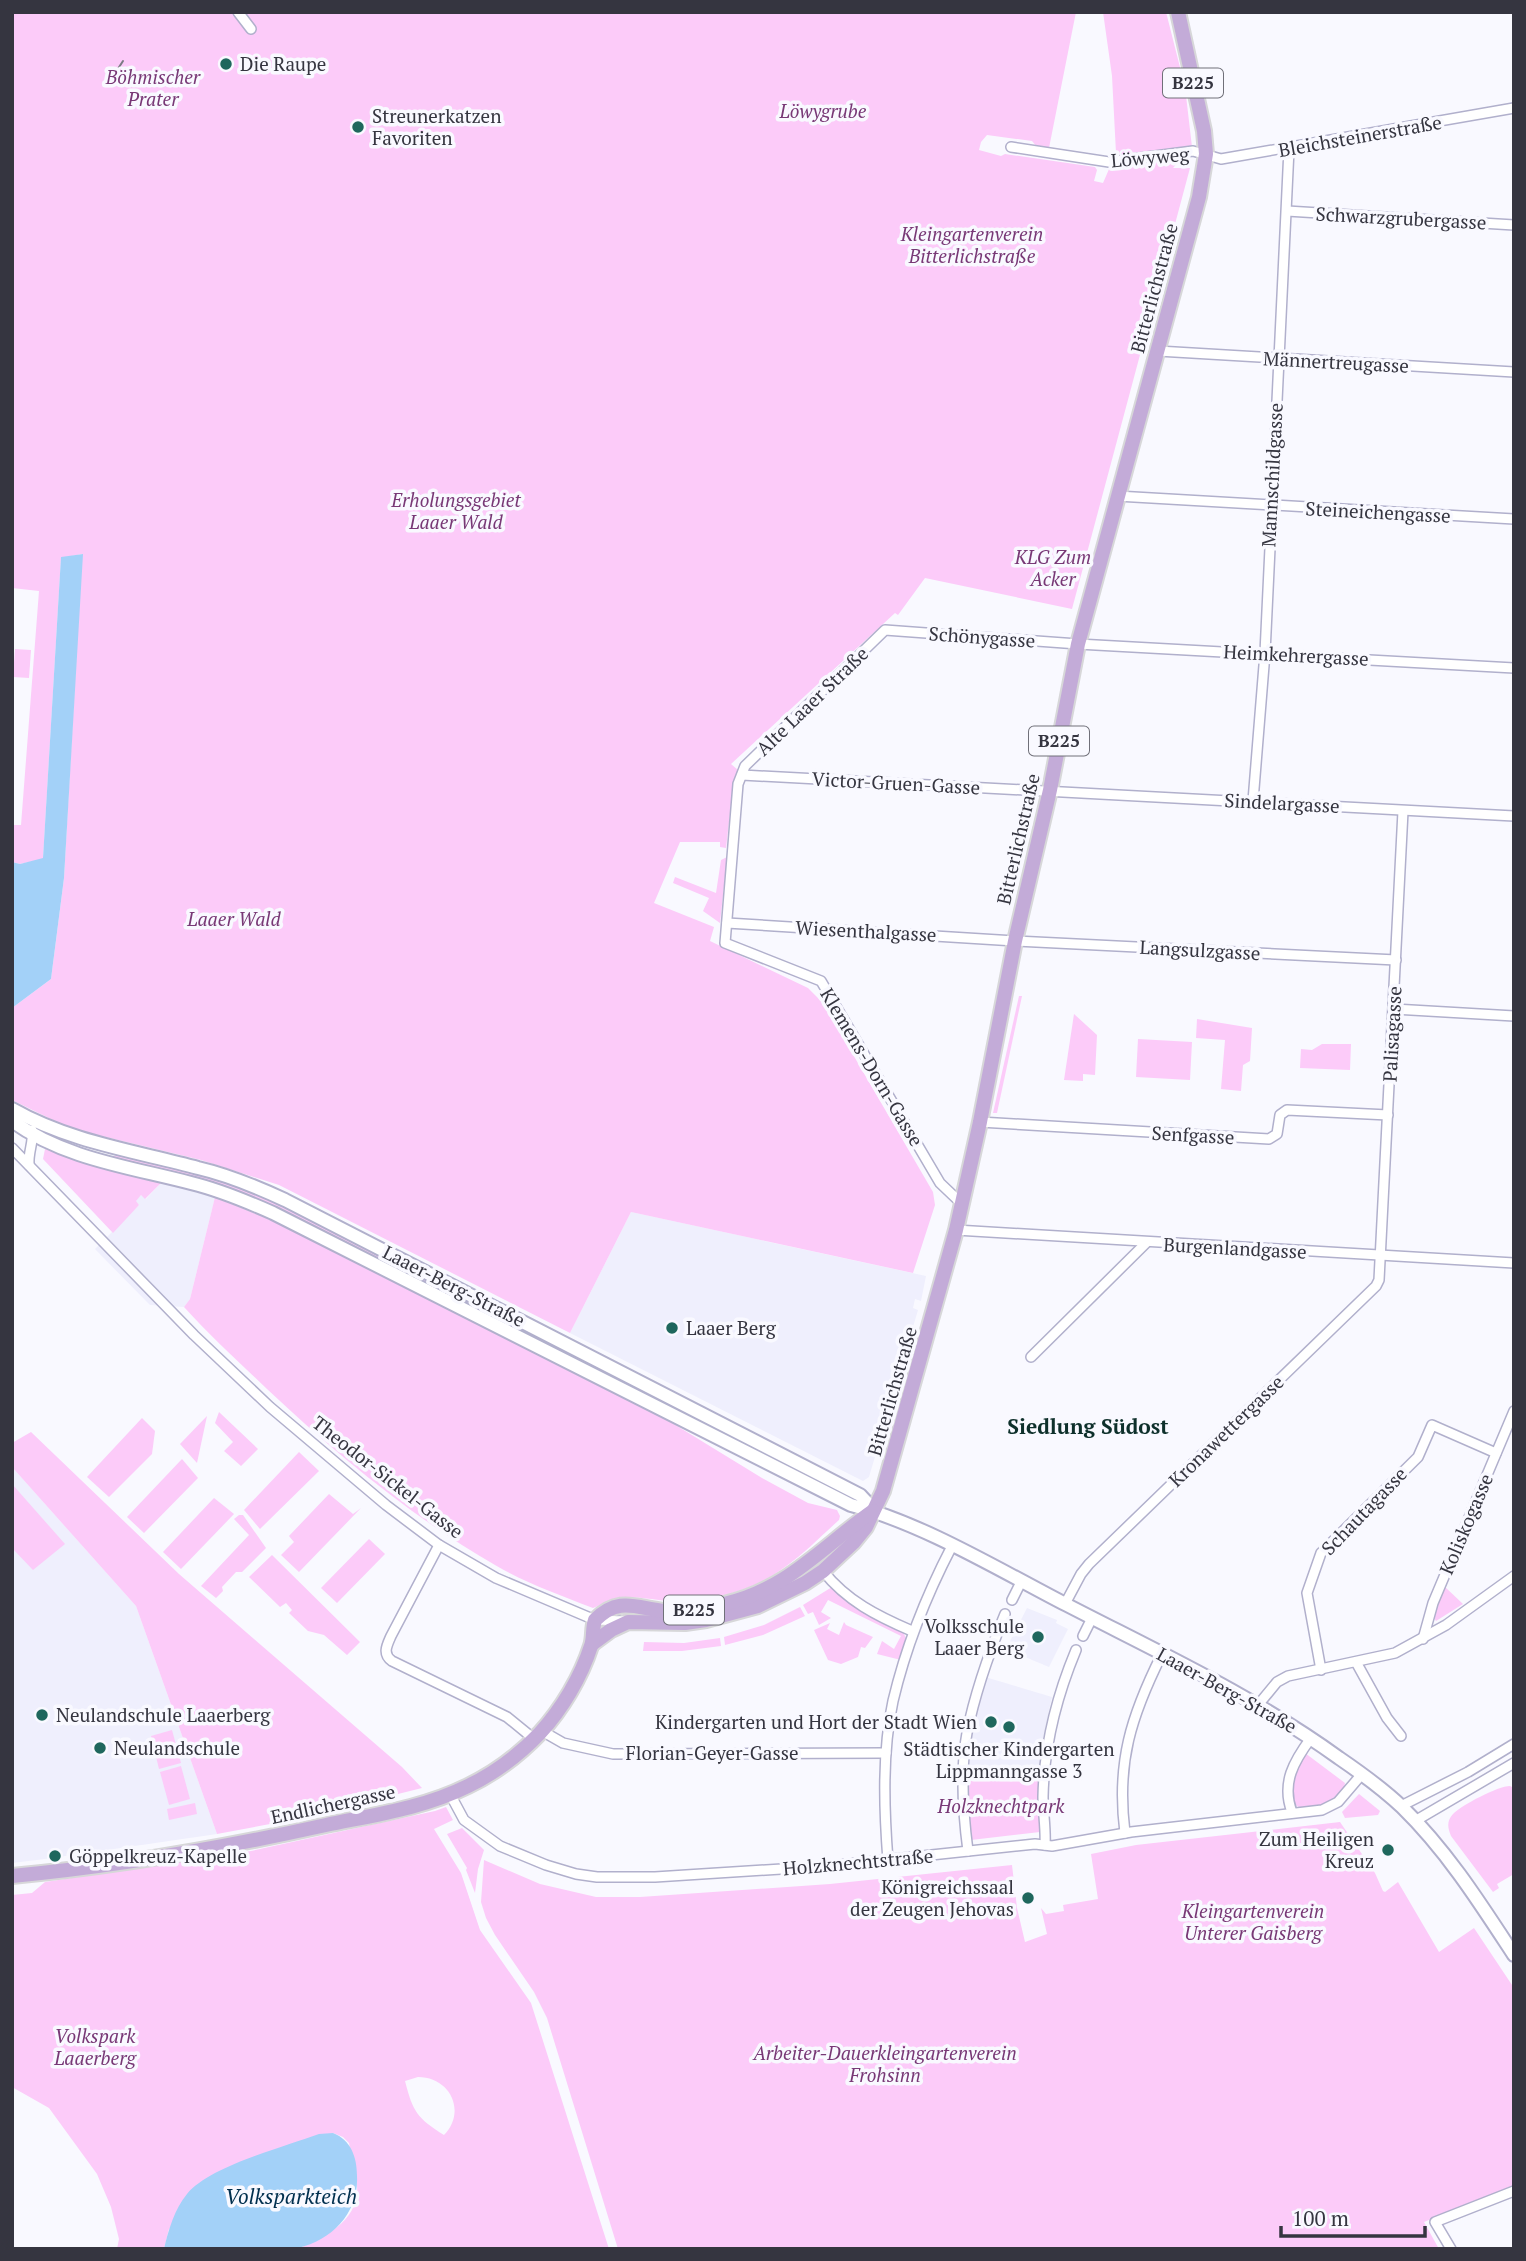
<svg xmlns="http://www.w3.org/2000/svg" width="1526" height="2261" font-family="'PT Serif',serif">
	<rect width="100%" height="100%" fill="#f9f9ff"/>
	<g fill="#efeffd">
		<polygon points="161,1183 215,1197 190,1299 184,1307 150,1305 95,1249 139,1205 135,1201 141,1195 146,1199"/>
		<polygon points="631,1212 926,1276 921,1301 915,1299 913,1308 918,1310 869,1477 863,1481 570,1333"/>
		<polygon points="12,1467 136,1606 217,1834 66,1856 57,1857 56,1854 53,1854 53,1858 12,1863"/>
		<polygon points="1027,1608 1057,1620 1056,1623 1068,1629 1049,1667 1006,1649"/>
		<polygon points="985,1677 1052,1697 1043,1738 1039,1775 968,1773 972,1733"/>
	</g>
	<g fill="#fccbf9" fill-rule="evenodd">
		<polygon points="12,12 1076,12 1049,148 1037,147 1032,141 987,135 981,142 979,150 1001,156 1005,154 1095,167 1097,170 1094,181 1103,183 1116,153 1112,76 1103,12 1166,12 1185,87 1192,147 1173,168 1190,168 1072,609 925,578 898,615 895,613 731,764 738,770 733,787 726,848 720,847 720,842 680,842 654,903 714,927 710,941 808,988 823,1003 933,1192 935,1205 913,1273 631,1212 570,1333 279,1185 201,1160 85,1132 61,1124 12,1100 12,1008 51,979 64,878 82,554 61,558 43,859 20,864 12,862 12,825 21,825 39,591 12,588"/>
		<polygon points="15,649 31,650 29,678 13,677"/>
		<polygon points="727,857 720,923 703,911 709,898 673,883 675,877 716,893 721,860"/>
		<polygon points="1019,996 1022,996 997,1113 993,1113"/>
		<polygon points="1074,1014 1097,1035 1095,1075 1083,1074 1083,1081 1064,1080"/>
		<polygon points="1197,1019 1252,1028 1250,1061 1243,1065 1241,1091 1221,1089 1225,1040 1196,1038"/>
		<polygon points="1138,1039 1192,1042 1190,1080 1136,1077"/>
		<polygon points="1322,1044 1351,1044 1350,1070 1300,1068 1301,1049 1312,1050"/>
		<polygon points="45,1149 99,1167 161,1183 145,1199 141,1195 136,1201 139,1205 113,1233 43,1159"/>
		<polygon points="118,1155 221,1181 273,1201 812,1477 751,1449 542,1340 273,1206 238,1192 109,1157"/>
		<path d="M 215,1197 L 278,1223 L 585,1375 L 664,1418 L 762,1478 L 808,1503 L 837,1510 L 840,1516 L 839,1520 C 821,1536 804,1554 785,1567 C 756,1589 714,1601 678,1601 C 656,1602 635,1594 613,1599 C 606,1601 600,1606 593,1608 C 560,1595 526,1583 495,1565 C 412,1517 337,1455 267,1389 C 239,1362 210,1336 184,1307 L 190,1299 Z"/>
		<polygon points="219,1412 258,1449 241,1466 224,1451 233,1442 215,1423"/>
		<polygon points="207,1416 197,1463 180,1444"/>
		<polygon points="142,1418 155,1431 152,1454 109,1497 87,1477"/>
		<polygon points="31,1432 179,1574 402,1767 422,1788 302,1818 217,1834 136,1606 12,1467 12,1443"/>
		<polygon points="299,1452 319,1471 260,1529 244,1510"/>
		<polygon points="182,1459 198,1478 144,1533 127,1517"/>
		<polygon points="12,1484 65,1544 33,1570 12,1548"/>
		<polygon points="329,1494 353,1514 361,1508 299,1572 281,1555 294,1542 289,1536"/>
		<polygon points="214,1498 234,1514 181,1569 163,1552"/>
		<polygon points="239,1515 243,1515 266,1548 242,1572 236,1572 222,1587 223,1591 216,1598 201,1586 249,1535 234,1519"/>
		<polygon points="369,1539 385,1554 337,1603 321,1588"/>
		<polygon points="272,1555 360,1642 347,1655 324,1635 308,1631 289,1613 292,1610 286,1603 280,1607 249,1577"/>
		<polygon points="832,1587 856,1607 903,1632 906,1638 901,1660 877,1654 882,1641 894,1649 901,1636 828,1600 821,1612 831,1618 819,1625 813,1612 808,1614 803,1605"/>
		<polygon points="1445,1587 1463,1604 1436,1621 1433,1616"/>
		<polygon points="800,1607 805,1616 763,1635 725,1645 724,1637 764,1625"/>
		<polygon points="844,1622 846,1625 873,1637 865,1648 861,1647 858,1657 841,1664 828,1660 814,1630 830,1623 827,1629 839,1635"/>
		<polygon points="720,1638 721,1646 682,1651 643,1651 644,1642 684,1643"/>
		<polygon points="172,1730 181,1763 159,1769 151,1736"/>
		<path d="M 1305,1753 L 1345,1783 C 1342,1805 1318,1807 1300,1808 L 1293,1803 C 1290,1780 1294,1773 1305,1753 Z"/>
		<polygon points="181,1766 190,1799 169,1805 160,1772"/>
		<polygon points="968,1773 1039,1775 1040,1832 971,1840"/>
		<path d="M 1510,1786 L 1514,1788 L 1514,1874 L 1497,1884 L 1499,1888 L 1493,1892 L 1451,1836 C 1448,1829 1446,1821 1453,1814 C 1462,1805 1498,1786 1510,1786 Z"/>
		<polygon points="1359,1794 1380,1811 1378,1815 1345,1818 1342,1812"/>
		<polygon points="195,1803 197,1814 169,1820 167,1809"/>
		<path d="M 446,1807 L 453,1820 L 434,1829 L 461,1873 L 480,1930 L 531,2003 L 609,2249 L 297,2249 C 324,2238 360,2220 357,2186 C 356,2172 351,2157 349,2143 L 343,2137 L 333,2133 L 169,2229 L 164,2249 L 117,2249 L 119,2239 L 111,2207 L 97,2174 L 49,2108 L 12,2087 L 12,1895 L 32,1893 L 45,1882 L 251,1851 L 435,1811 ZM 418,2077 C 450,2077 467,2111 444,2135 C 417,2118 413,2112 405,2081 Z"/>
		<polygon points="1340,1822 1375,1873 1383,1891 1385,1892 1398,1882 1439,1952 1474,1928 1514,1988 1514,2185 1424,2222 1439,2249 618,2249 547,2018 534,1992 495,1935 486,1918 481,1902 484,1860 540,1884 596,1897 640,1897 830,1884 1012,1865 1017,1908 1025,1942 1047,1934 1041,1908 1046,1914 1064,1911 1063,1905 1098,1899 1091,1854 1136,1845"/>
		<polygon points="462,1828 484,1850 478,1869 475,1893 466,1870 467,1868 447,1834"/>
	</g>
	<g fill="#a3d1f8">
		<polygon points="83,554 64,878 51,979 12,1008 12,862 20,864 43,858 61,557"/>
		<path d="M 333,2133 C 351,2140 357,2157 357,2176 C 359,2212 333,2240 298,2248 C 287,2251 272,2249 261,2249 C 228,2249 196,2249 164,2249 C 168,2231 175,2208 187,2194 C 210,2166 284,2147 319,2134 Z"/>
	</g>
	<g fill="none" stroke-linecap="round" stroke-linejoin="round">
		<g stroke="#b1b0cc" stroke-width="12">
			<g id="minor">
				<polyline points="238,12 251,29"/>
				<polyline points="1011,147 1109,162 1193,151 1221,159 1514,108"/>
				<polyline points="1287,211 1514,225"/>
				<polyline points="1158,351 1514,372"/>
				<polyline points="1117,496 1514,519"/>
				<polyline points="742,775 1514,816"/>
				<polyline points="1253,801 1265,653 1289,149"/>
				<polyline points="727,923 1015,941 1396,960"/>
				<polyline points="1394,1009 1514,1016"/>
				<polyline points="980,1122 1269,1139 1277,1134 1280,1115 1287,1110 1388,1115"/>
				<polyline points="12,1148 194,1335 270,1407 386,1505 439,1545 496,1578 595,1620 626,1621"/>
				<path d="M 29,1165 C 28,1151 34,1142 32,1130"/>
				<polyline points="961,1203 940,1183 821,981 725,943 738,784 745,766 885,630 1078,644 1514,668"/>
				<polyline points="956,1230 1514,1263"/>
				<polyline points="1031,1357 1146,1243"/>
				<path d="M 439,1545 L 391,1636 C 387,1645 382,1654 392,1661 L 507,1717 L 534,1739"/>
				<path d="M 823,1571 C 847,1601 877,1616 912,1631"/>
				<polyline points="1012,1600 1021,1582"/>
				<polyline points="1065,1604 1081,1574 1089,1564 1376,1286 1379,1280 1403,811"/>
				<polyline points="1083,1636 1092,1618"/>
				<polyline points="1423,1639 1433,1603 1514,1411"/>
				<polyline points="1356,1662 1387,1718 1401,1736"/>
				<polyline points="1321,1670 1307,1593 1321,1553 1418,1457 1432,1425 1496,1453"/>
				<polyline points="1258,1705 1277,1682 1288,1676 1395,1653 1446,1625 1514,1576"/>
				<polyline points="542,1731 563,1743 613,1754 886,1753"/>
				<polyline points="450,1794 464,1820 500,1846 546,1865 576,1874 597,1877 655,1877 828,1866 1035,1844 1052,1846 1131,1832 1322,1810 1338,1802 1362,1774"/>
				<polyline points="1401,1806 1468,1772 1514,1744"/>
				<path d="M 1292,1812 C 1281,1783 1294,1761 1311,1738"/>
				<polyline points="1415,1821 1514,1763"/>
				<path d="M 1125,1833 C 1116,1763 1131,1716 1162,1654"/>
				<path d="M 1045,1845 C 1046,1829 1043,1813 1043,1797 C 1044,1745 1056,1698 1076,1650"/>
				<path d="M 968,1851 C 963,1813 960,1770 967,1733 C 975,1692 989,1653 1005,1614"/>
				<path d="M 888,1861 C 884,1809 882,1752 893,1701 C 906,1646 926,1596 952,1546"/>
				<polyline points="1451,2249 1435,2222 1514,2191"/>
			</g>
		</g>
		<g stroke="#b1b0cc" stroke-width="16">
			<g id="secondary">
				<path d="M 12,1109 C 70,1142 135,1151 198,1168 C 228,1175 257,1187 285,1200 L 860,1495 L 874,1510"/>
				<path d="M 12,1121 C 65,1159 130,1167 191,1183 C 220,1190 246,1201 273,1213 L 851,1505 C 922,1523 1001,1571 1067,1605 C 1160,1653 1255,1697 1339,1758 C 1361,1773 1383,1789 1402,1807 C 1447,1851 1480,1903 1514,1955"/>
			</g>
		</g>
		<g stroke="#d7d7d9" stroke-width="18">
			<g id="primary">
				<polyline points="592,1644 611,1630 628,1622 685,1623 706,1620 758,1606 805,1583 823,1571 853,1543 866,1527 883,1491 956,1230 980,1122 1015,941 1050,790 1078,644 1199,197 1206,154 1204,131 1178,12"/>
				<path d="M 12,1876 C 118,1866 222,1848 326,1825 C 374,1815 424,1808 468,1786 C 495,1773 520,1754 540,1733 C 562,1709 581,1677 591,1646 C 594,1638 592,1629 595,1620 C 619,1596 636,1608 665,1611 C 685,1612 705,1609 724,1604 C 787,1590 823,1546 873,1511"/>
			</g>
		</g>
		<use href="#minor" stroke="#fff" stroke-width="9"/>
		<use href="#secondary" stroke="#fff" stroke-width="12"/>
		<use href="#primary" stroke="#c3abd8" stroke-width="14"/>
		<polyline stroke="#7a7a83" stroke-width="2" points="114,75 123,61"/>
	</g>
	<g fill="#1f675d" stroke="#f9f9ff" stroke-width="2.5">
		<circle cx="226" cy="64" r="7"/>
		<circle cx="358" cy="127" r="7"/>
		<circle cx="672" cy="1328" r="7"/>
		<circle cx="1038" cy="1637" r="7"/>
		<circle cx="42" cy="1715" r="7"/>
		<circle cx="991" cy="1722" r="7"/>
		<circle cx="1009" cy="1727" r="7"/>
		<circle cx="100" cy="1748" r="7"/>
		<circle cx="1388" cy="1850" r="7"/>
		<circle cx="55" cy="1856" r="7"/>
		<circle cx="1028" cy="1898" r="7"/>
	</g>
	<g text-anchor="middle" stroke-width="7" stroke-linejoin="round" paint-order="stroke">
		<g fill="#f9f9ff" stroke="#707079" stroke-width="2">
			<rect x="1163" y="68.5" width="60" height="29" rx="5"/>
			<rect x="1029" y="726.5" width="60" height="29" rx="5"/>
			<rect x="664" y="1595.5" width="60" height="29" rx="5"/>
		</g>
		<g font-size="18" font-weight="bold" fill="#353540">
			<text x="1193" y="89">B225</text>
			<text x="1059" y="747">B225</text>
			<text x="694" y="1616">B225</text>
		</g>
		<g font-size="19" fill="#353540" stroke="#f9f9ff" text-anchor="start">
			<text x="240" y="71">Die Raupe</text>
			<text x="372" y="123">Streunerkatzen<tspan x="372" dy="22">Favoriten</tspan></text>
			<text x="686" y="1335">Laaer Berg</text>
			<text x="1024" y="1633" text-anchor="end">Volksschule<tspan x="1024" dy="22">Laaer Berg</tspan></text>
			<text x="56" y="1722">Neulandschule Laaerberg</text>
			<text x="977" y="1729" text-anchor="end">Kindergarten und Hort der Stadt Wien</text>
			<text x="114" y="1755">Neulandschule</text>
			<text x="1009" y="1756" text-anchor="middle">Städtischer Kindergarten<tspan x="1009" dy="22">Lippmanngasse 3</tspan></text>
			<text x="1374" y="1846" text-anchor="end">Zum Heiligen<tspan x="1374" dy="22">Kreuz</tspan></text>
			<text x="69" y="1863">Göppelkreuz-Kapelle</text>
			<text x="1014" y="1894" text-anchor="end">Königreichssaal<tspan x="1014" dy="22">der Zeugen Jehovas</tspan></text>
		</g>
		<g font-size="19" font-style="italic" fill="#783876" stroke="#f9f9ff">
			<text x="153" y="84">Böhmischer<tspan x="153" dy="22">Prater</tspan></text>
			<text x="823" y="118">Löwygrube</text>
			<text x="972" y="241">Kleingartenverein<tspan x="972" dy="22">Bitterlichstraße</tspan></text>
			<text x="456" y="507">Erholungsgebiet<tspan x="456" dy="22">Laaer Wald</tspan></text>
			<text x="1053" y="564">KLG Zum<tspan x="1053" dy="22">Acker</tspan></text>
			<text x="234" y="926">Laaer Wald</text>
			<text x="1001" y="1813">Holzknechtpark</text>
			<text x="1253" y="1918">Kleingartenverein<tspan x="1253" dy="22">Unterer Gaisberg</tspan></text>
			<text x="95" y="2043">Volkspark<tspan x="95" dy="22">Laaerberg</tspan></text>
			<text x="885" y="2060">Arbeiter-Dauerkleingartenverein<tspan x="885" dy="22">Frohsinn</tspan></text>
		</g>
		<g font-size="19" fill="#353540" stroke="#f9f9ff">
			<text transform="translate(1360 136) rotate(-10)" y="7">Bleichsteinerstraße</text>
			<text transform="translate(1150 157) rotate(-5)" y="7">Löwyweg</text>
			<text transform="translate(1401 218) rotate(3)" y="7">Schwarzgrubergasse</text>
			<text transform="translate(1154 288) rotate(-75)" y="7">Bitterlichstraße</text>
			<text transform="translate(1336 362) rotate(3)" y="7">Männertreugasse</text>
			<text transform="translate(1272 475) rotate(-87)" y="7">Mannschildgasse</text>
			<text transform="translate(1378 512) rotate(3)" y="7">Steineichengasse</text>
			<text transform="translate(982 637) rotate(4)" y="7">Schönygasse</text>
			<text transform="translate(1296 655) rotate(3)" y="7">Heimkehrergasse</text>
			<text transform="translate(812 701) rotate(-44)" y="7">Alte Laaer Straße</text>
			<text transform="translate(896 783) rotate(3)" y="7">Victor-Gruen-Gasse</text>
			<text transform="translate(1282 803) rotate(3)" y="7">Sindelargasse</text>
			<text transform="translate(1018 839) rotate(-77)" y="7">Bitterlichstraße</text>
			<text transform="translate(866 931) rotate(3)" y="7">Wiesenthalgasse</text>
			<text transform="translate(1200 950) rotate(3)" y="7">Langsulzgasse</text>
			<text transform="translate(1392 1034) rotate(-87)" y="7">Palisagasse</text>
			<text transform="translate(872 1067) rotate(59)" y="7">Klemens-Dorn-Gasse</text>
			<text transform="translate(1193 1135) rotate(3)" y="7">Senfgasse</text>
			<text transform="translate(1235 1248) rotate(3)" y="7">Burgenlandgasse</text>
			<text transform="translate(454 1286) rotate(27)" y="7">Laaer-Berg-Straße</text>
			<text transform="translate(892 1391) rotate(-74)" y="7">Bitterlichstraße</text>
			<text transform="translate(1226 1431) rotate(-44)" y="7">Kronawettergasse</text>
			<text transform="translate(388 1477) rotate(38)" y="7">Theodor-Sickel-Gasse</text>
			<text transform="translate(1364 1511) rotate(-46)" y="7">Schautagasse</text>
			<text transform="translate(1466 1524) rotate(-67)" y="7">Koliskogasse</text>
			<text transform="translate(1227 1690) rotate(29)" y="7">Laaer-Berg-Straße</text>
			<text x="712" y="1760">Florian-Geyer-Gasse</text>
			<text transform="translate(333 1804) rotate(-12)" y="7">Endlichergasse</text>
			<text transform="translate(858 1862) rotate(-5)" y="7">Holzknechtstraße</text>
		</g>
		<g font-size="21" font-weight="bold" fill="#0e302b" stroke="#f9f9ff">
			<text x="1088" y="1434">Siedlung Südost</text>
		</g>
		<g font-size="21" font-style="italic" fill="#012f4e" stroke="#f9f9ff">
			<text x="291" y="2204">Volksparkteich</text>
		</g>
	</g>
	<rect width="1526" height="2261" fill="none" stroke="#353540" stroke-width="28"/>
	<path d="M1281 2226v10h144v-10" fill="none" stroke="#353540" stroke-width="3.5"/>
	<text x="1292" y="2226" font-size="21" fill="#353540" stroke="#f9f9ff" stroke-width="5" paint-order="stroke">100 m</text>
</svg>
